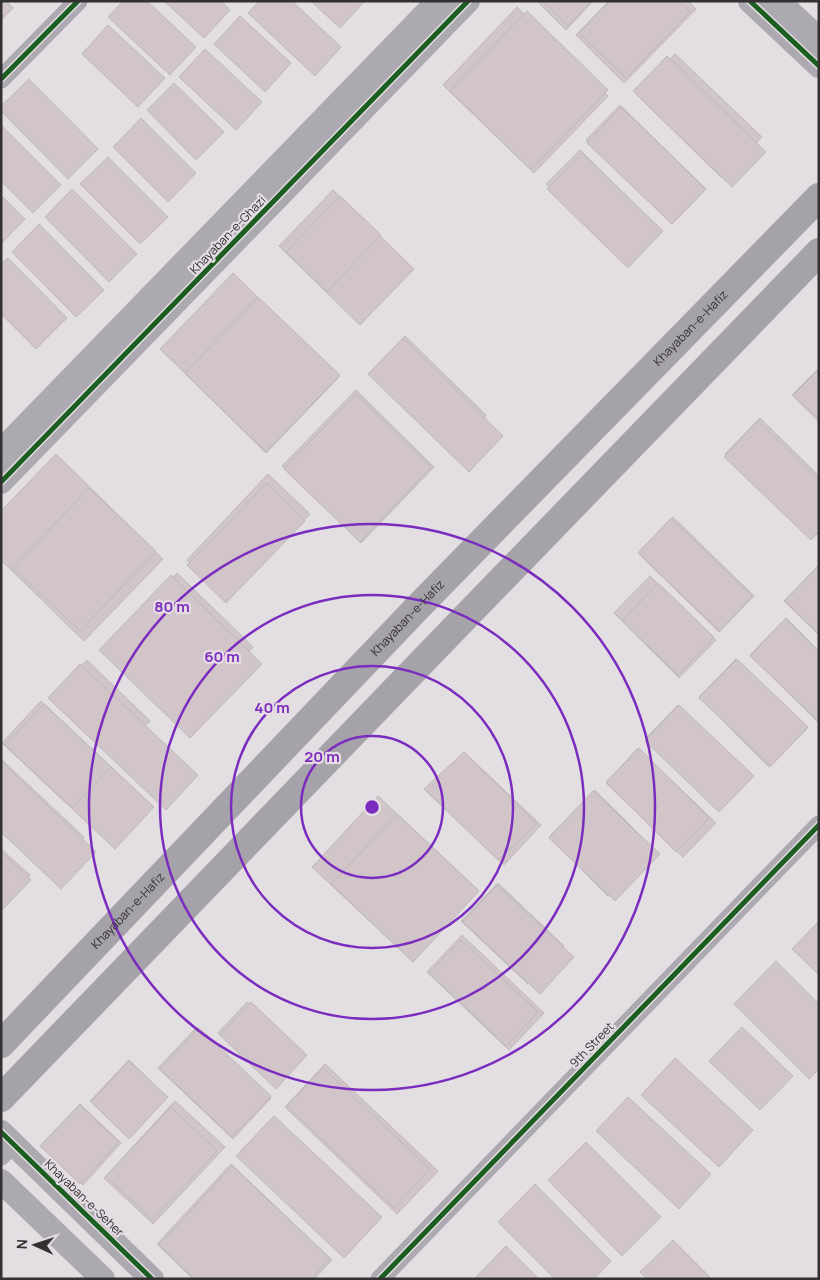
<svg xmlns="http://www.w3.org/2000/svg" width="820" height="1280" font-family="Manrope,sans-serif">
	<rect width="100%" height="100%" fill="#e2dee1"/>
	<g fill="#d2c5c9" stroke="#bcb9ba">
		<polygon points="1,1 6,1 13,8 1,20"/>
		<polygon points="123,1 147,1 196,47 170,75 108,17"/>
		<polygon points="164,1 221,1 230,10 204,38"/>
		<polygon points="259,1 292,1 341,47 315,76 248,13"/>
		<polygon points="311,1 364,1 364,2 340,28"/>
		<polygon points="537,1 593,1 566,30"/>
		<polygon points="543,1 591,1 568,26"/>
		<polygon points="609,1 688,1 696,9 624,83 576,35"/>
		<polygon points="610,1 679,1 690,12 626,78 579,33"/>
		<polygon points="517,7 608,96 534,173 443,85"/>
		<polygon points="527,11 608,90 531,170 450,91"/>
		<polygon points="240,16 291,63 265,92 214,44"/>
		<polygon points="108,25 165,78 138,107 82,54"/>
		<polygon points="205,49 262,102 236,130 179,77"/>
		<polygon points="675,54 762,137 722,178 636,94"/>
		<polygon points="667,56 766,152 732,187 633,91"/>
		<polygon points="29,79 98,149 68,179 1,111 1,106"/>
		<polygon points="174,83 224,132 196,160 147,110"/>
		<polygon points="620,105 706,189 672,224 586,140"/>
		<polygon points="621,107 706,189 672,224 587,143"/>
		<polygon points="141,118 196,173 168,202 113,147"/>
		<polygon points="1,125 61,185 33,213 1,181"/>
		<polygon points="580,150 660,229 627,263 546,184"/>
		<polygon points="582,153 663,231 628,268 547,189"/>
		<polygon points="108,157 168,217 140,244 80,184"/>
		<polygon points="72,189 137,254 109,282 45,217"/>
		<polygon points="333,190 414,269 360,325 279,246"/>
		<polygon points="1,195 25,219 1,244"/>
		<polygon points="340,196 381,235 327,292 286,252"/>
		<polygon points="39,224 104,290 76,317 12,252"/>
		<polygon points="8,258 67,318 36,349 1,314 1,264"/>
		<polygon points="233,273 339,377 266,453 160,349"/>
		<polygon points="258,297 340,375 266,452 185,373"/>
		<polygon points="405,336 486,415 451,452 370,373"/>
		<polygon points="403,338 503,436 469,472 368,374"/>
		<polygon points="819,368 819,422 792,395"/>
		<polygon points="819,368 819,419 794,395"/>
		<polygon points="356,390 434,467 361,543 282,466"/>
		<polygon points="356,394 431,467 360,542 284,469"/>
		<polygon points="760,418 819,476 819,532 812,539 725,454"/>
		<polygon points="758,421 819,480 819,531 811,540 724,457"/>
		<polygon points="56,454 163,559 84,641 1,560 1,511"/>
		<polygon points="268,474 310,514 228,600 187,560"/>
		<polygon points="267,483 305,521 226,603 187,565"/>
		<polygon points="89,488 156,551 80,631 13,568"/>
		<polygon points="673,517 754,596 719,632 638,553"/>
		<polygon points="671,518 752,596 720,631 638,553"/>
		<polygon points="819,565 819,635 784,601"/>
		<polygon points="819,565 819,634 785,601"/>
		<polygon points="177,573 253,647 180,724 104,650"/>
		<polygon points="171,575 262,664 190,738 99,650"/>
		<polygon points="650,576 716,640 679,678 614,613"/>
		<polygon points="658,583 714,637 678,675 622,621"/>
		<polygon points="786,618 819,651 819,723 750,655"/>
		<polygon points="785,619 819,651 819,721 750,656"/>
		<polygon points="736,659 807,729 769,767 699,697"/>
		<polygon points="737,659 808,727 771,766 699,698"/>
		<polygon points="87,660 150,721 114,758 51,698"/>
		<polygon points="80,664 198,775 166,810 48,698"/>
		<polygon points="41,701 154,807 115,849 2,743"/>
		<polygon points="44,704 111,767 72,808 5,745"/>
		<polygon points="678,705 748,775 716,808 646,738"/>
		<polygon points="679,705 754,776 719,812 645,741"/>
		<polygon points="638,748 716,823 683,857 606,783"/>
		<polygon points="639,748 709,818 676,852 606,782"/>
		<polygon points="464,752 541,825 504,865 427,792"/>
		<polygon points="464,752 537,824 498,860 424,789"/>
		<polygon points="1,759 84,837 48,876 1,832"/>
		<polygon points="1,761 96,852 61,889 1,832"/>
		<polygon points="595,790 654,849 608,896 549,837"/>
		<polygon points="593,791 660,854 615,901 549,838"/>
		<polygon points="378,796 476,888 410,959 312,867"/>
		<polygon points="397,814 479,891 413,962 331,884"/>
		<polygon points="1,849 30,875 1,905"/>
		<polygon points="1,852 31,880 1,911"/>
		<polygon points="498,883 564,946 528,984 461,921"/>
		<polygon points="497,885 574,957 540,994 463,922"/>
		<polygon points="819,921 819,975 792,949"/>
		<polygon points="462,935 544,1013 509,1050 427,972"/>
		<polygon points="461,940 538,1012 506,1046 429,973"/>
		<polygon points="776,961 819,1004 819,1069 809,1079 734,1004"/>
		<polygon points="247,1002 304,1056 275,1087 218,1033"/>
		<polygon points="251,1002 307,1055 276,1089 220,1035"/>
		<polygon points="197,1027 271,1098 233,1139 158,1068"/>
		<polygon points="742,1027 793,1076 760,1110 709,1061"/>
		<polygon points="199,1028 271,1096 232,1137 160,1069"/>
		<polygon points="675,1058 753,1130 719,1167 641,1095"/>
		<polygon points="129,1060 166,1096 128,1137 90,1101"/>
		<polygon points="129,1061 168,1097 129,1139 91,1102"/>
		<polygon points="325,1064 438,1171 397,1214 285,1107"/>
		<polygon points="323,1068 430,1169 394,1208 287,1106"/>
		<polygon points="628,1097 711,1174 679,1209 596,1131"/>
		<polygon points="175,1101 225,1147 153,1224 104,1178"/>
		<polygon points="80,1104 121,1143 83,1185 41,1145"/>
		<polygon points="80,1105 119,1142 80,1184 40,1146"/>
		<polygon points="171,1107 217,1151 152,1220 106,1176"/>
		<polygon points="274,1116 381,1218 344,1257 237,1155"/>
		<polygon points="274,1116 382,1217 344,1258 236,1156"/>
		<polygon points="586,1142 661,1217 622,1256 548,1180"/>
		<polygon points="231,1164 332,1260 314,1279 193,1279 157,1244"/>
		<polygon points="232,1166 330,1258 311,1279 194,1279 159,1245"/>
		<polygon points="535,1184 611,1261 594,1279 555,1279 498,1222"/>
		<polygon points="673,1240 712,1279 647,1279 640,1272"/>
		<polygon points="506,1246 539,1279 474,1279"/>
	</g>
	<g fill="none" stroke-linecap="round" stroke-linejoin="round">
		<g stroke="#ada9b0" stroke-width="19">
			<polyline points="1,79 78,1"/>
			<polyline points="1,1156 13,1144"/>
			<polyline points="380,1279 819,825"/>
		</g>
		<g stroke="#ada9b0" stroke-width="24">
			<polyline points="750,1 819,66"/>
			<polyline points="778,1 819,39"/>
			<polyline points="1,451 438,1"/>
			<polyline points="1,482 468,1"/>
			<polyline points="1,1132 152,1279"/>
			<polyline points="1,1181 103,1279"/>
		</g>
		<g stroke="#a6a2aa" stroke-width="28">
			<path id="s1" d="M 1,1044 L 418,607 L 819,197"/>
			<polyline points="1,1098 447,636 819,252"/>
		</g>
		<g stroke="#e4dce2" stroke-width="8">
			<g id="cycleway">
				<polyline points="750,1 819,66"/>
				<polyline points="1,79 78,1"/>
				<polyline points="1,482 468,1"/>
				<polyline points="1,1132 152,1279"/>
				<polyline points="380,1279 819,825"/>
			</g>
		</g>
		<use href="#cycleway" stroke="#1b5e20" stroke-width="5"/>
	</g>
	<g fill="none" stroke="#7b2cbf" stroke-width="2.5">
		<circle cx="372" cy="807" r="71"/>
		<circle cx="372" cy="807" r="141"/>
		<circle cx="372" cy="807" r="212"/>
		<circle cx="372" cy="807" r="283"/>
	</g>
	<g text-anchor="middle" stroke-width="4.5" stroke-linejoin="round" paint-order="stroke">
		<g font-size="12" fill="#333032" stroke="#e4dce2">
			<text transform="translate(228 235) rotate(-46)" y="4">Khayaban-e-Ghazi</text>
			<text dy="4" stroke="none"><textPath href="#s1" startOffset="994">Khayaban-e-Hafiz</textPath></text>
			<text dy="4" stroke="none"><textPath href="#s1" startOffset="589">Khayaban-e-Hafiz</textPath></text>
			<text dy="4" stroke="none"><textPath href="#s1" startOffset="184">Khayaban-e-Hafiz</textPath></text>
			<text transform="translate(592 1045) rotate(-46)" y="4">9th Street</text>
			<text transform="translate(84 1198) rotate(44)" y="4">Khayaban-e-Seher</text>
		</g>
	</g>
	<circle cx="372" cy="807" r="8" fill="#7b2cbf" stroke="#e4dce2" stroke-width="2.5"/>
	<g font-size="15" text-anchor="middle" font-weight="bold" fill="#7b2cbf" stroke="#e4dce2" stroke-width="4.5" stroke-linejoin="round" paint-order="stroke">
		<text x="172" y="612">80 m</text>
		<text x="222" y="662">60 m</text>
		<text x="272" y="713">40 m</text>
		<text x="322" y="762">20 m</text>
	</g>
	<rect width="820" height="1280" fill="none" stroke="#333032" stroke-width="5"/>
	<g transform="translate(35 1245) rotate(273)" stroke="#e4dce2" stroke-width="4" paint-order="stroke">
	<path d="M0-4L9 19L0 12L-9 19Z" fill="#333032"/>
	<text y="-8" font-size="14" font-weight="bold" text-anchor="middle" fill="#333032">N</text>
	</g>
</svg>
